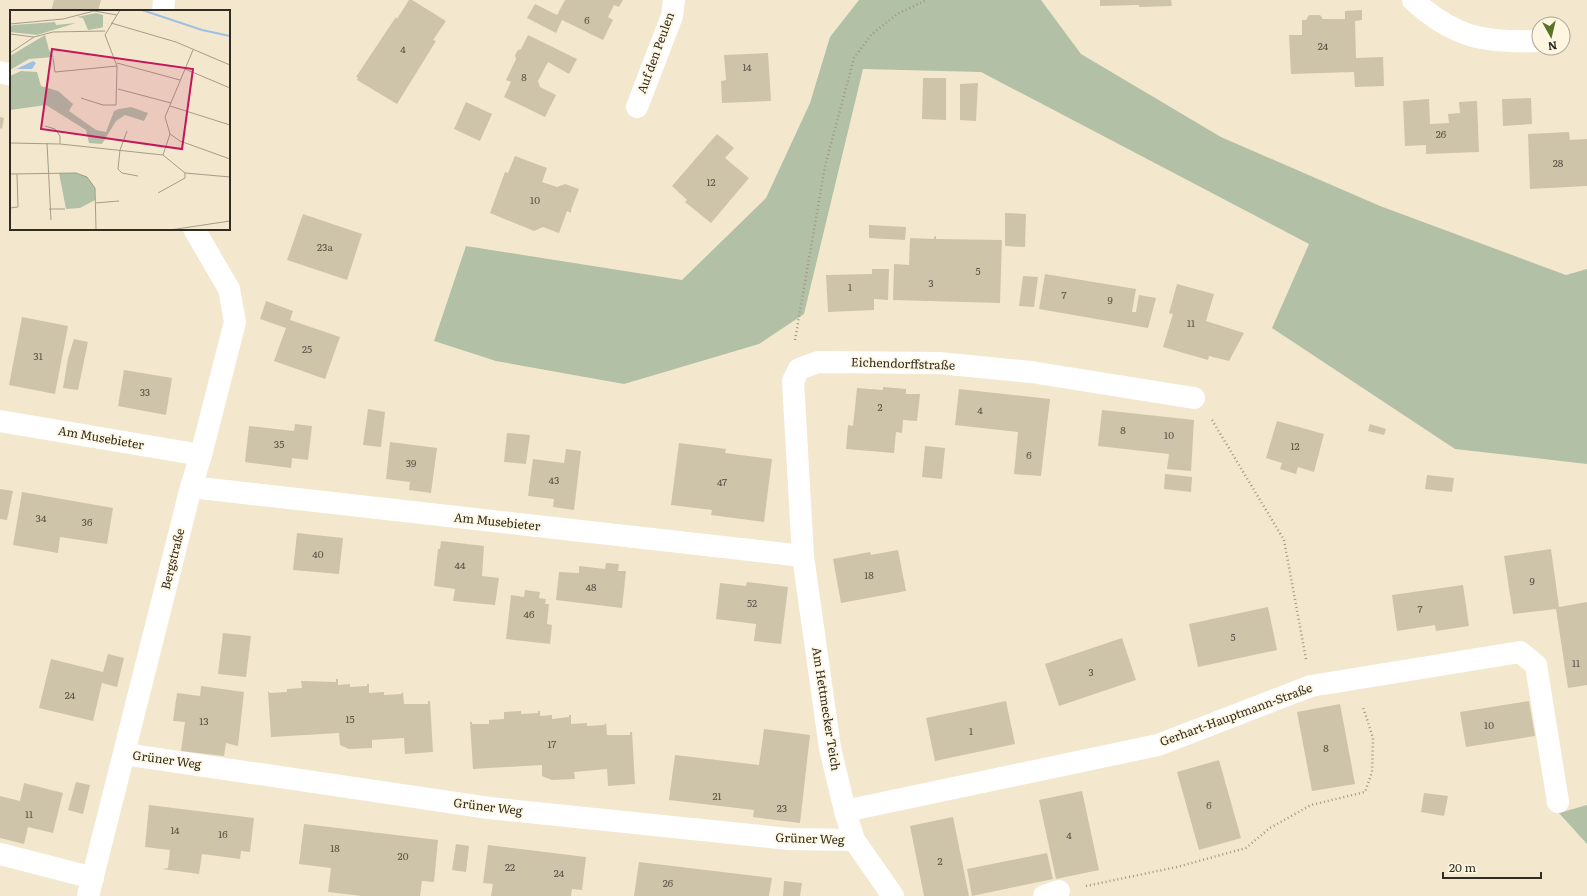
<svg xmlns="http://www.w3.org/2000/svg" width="1587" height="896" font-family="Literata,serif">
	<rect width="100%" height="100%" fill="#f3e8ce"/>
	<g fill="#b2c0a6">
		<polygon points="859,0 1041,0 1081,54 1221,137 1380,206 1566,275 1587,269 1587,464 1455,449 1272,328 1309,244 981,72 863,69 804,314 759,344 624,384 496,361 434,341 466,246 682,280 766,198 810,103 830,37"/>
		<polygon points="1587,805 1587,844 1559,813"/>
	</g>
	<g fill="#cec4aa">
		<polygon points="54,0 101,0 98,11 51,11"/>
		<polygon points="409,0 412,0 446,21 433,40 436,41 397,104 357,80 358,77 356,77 396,17 397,19"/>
		<polygon points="565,0 623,0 619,7 614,5 608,17 613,20 603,40 562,20 556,33 527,18 535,4 557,15"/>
		<polygon points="1100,0 1171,0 1172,6 1139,7 1139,5 1100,6"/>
		<polygon points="1362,10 1362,20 1355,21 1356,58 1383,57 1384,86 1355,87 1354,72 1291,74 1289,35 1302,35 1302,20 1306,20 1309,15 1320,15 1323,19 1345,19 1345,11"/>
		<polygon points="528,35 577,59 569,74 548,62 538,81 540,87 556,95 545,117 504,97 511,82 506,80 516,59 515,55 518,50 521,49"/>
		<polygon points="768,53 771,101 722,103 721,81 726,80 724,55"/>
		<polygon points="923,78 946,78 946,120 922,119"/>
		<polygon points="978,83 976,121 960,120 960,84"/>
		<polygon points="1531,98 1532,124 1503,126 1502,99"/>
		<polygon points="1429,99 1430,124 1449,123 1448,114 1460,113 1459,102 1477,101 1479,152 1426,154 1426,145 1405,146 1403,101"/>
		<polygon points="466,102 492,114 480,141 454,129"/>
		<polygon points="0,117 4,118 2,129 0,128"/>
		<polygon points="1569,132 1570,140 1587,139 1587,186 1530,189 1528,134"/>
		<polygon points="717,134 734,148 725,158 749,178 711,223 685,202 687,200 672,186"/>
		<polygon points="515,156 547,168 542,182 557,187 565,184 579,189 571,210 571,213 567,211 559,233 543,227 534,231 490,213 505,172 508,173"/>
		<polygon points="1005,213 1026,214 1025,247 1005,246"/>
		<polygon points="303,214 362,234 347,280 287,260"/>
		<polygon points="869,225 906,227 905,240 869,238"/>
		<polygon points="936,236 936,239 1002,240 1000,303 893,300 894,264 909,265 910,238 934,239 934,237"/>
		<polygon points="872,269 889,269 888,300 874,299 874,310 828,312 826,275 872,274"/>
		<polygon points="1045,274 1136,289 1132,312 1136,312 1139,295 1156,298 1148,328 1039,309"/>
		<polygon points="1023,276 1038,277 1034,307 1019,306"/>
		<polygon points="1177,284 1214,294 1206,321 1244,333 1229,361 1209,356 1208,360 1163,347 1173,314 1169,313"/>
		<polygon points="266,301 293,311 290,320 340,337 325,379 274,361 286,328 260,319"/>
		<polygon points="22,317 68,326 55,394 9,385"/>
		<polygon points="74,339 88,342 78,390 63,388 68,358"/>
		<polygon points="124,370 172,378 166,415 118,406"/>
		<polygon points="883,387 906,389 906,394 920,394 917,421 903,420 902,433 896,432 894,453 846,449 848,425 853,426 857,388 883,390"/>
		<polygon points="959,389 1050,399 1041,476 1014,474 1018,432 955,425"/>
		<polygon points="368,409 385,412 381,447 363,445"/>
		<polygon points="1102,410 1194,420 1191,471 1167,469 1169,454 1098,446"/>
		<polygon points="1277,421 1324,434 1314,472 1298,467 1296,474 1280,469 1282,463 1266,458"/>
		<polygon points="295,424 312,426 308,460 292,458 291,468 245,462 249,426 294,431"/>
		<polygon points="1370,424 1386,429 1384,435 1368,431"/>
		<polygon points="507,433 530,435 526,464 504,462"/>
		<polygon points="390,442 437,448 431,493 409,490 410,482 386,479"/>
		<polygon points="679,443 726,449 725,453 772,459 764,522 711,515 712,510 671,505"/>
		<polygon points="925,446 945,448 942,479 922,477"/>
		<polygon points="566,449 581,451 574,510 553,507 554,499 528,496 533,459 564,463"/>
		<polygon points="1165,474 1192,477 1191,492 1164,489"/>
		<polygon points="1427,475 1454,478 1452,492 1425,489"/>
		<polygon points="0,489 13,491 7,520 0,519"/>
		<polygon points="22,492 113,508 107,544 60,537 58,553 13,545"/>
		<polygon points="297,533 343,538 339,574 293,570"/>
		<polygon points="441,541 484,546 482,576 499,578 495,605 453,601 455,589 434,586 438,549 440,549"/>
		<polygon points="1551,549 1559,607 1587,602 1587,685 1568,688 1556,609 1513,614 1504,556"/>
		<polygon points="898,550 906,591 841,603 833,559 870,552 871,555"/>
		<polygon points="606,563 619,564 618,571 626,571 622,608 556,600 559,572 579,573 579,566 605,569"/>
		<polygon points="747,582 788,587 781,644 754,641 756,624 716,619 720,583 746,586"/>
		<polygon points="1463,585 1469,626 1436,631 1435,625 1397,631 1392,595"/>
		<polygon points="525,590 540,592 539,598 546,599 545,604 549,604 547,624 552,625 550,644 506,639 511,595 524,597"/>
		<polygon points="1268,607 1277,650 1198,667 1189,624"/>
		<polygon points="223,633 251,636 246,677 218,674"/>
		<polygon points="1122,638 1136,680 1059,706 1045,664"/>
		<polygon points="108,654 124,658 117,687 102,683 93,721 39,708 51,659 103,672"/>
		<polygon points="336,679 338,679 338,685 350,684 350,687 367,686 367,684 369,684 369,693 384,692 384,695 401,694 403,692 404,704 428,704 428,701 430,701 433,752 405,754 404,738 372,740 372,748 349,749 340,745 339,733 271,737 268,691 270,693 287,692 287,689 302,688 301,681 336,682"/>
		<polygon points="201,686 244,692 238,746 226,743 224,756 181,751 185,722 173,721 177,693 200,696"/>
		<polygon points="1006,701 1015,744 935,761 926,718"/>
		<polygon points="1529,701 1535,736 1466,747 1460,712"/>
		<polygon points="1340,704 1355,784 1312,791 1297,712"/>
		<polygon points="521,711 521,714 538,713 538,711 540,711 540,716 552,715 552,719 569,717 569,715 571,715 571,724 587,723 587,726 604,725 606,723 607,735 630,735 630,732 632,732 635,784 608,786 607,769 574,772 575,779 552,780 542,776 542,765 473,769 470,722 472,722 472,724 489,724 489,720 504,719 504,712"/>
		<polygon points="764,729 810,735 800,823 753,817 754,810 669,800 675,755 759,765"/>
		<polygon points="1219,760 1241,838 1199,850 1177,772"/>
		<polygon points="76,782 90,785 83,814 68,810"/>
		<polygon points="24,783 63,793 53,833 28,827 24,844 0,838 0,796 20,801"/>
		<polygon points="1082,791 1099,870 1056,879 1039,800"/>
		<polygon points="1424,793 1448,796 1444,816 1421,812"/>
		<polygon points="149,805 254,818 250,852 241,851 240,859 202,854 199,874 162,869 168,868 170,850 145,847"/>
		<polygon points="953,817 969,896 924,896 910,826"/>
		<polygon points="304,824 438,840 434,882 422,881 420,896 362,896 328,892 331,868 299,864"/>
		<polygon points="456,844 469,846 466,872 452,870"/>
		<polygon points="488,845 586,857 582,890 572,889 571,896 491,896 493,884 483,883"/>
		<polygon points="1047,853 1053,879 972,896 967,869"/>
		<polygon points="639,862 772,878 769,896 634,896"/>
		<polygon points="784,881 802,883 800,896 783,896"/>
	</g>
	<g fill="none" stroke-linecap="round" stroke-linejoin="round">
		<g stroke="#9f9784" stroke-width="2.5" stroke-dasharray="1 3" stroke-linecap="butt">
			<polyline points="795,340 825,166 854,58 871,35 897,14 927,0"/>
			<polyline points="1212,420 1284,540 1306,659"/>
			<polyline points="1086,886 1177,867 1246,848 1270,828 1311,805 1365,792 1372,772 1373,738 1363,707"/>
		</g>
		<g stroke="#fff" stroke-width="22">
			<path d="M 1413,0 C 1454,38 1485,43 1539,41"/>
			<polyline points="163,11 164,0"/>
			<polyline points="0,72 11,75"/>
			<polyline points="637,107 672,16 674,0"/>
			<polyline points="0,421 201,455"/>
			<polyline points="191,487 803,556"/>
			<polyline points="124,754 489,808 789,839 854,840"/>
			<polyline points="845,811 1158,745 1311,686 1520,652 1536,665 1558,802"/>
			<polyline points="0,854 93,878"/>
			<polyline points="88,896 191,487 201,455 235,322 229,289 194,229"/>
			<polyline points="893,896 854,840 845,811 830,748 803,556 793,381 799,369 818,362 939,363 1031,372 1194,398"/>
			<polyline points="1044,896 1059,891"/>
		</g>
	</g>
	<g text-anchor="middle" stroke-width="3.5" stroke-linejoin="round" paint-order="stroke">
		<g font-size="10" fill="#585345">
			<text x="587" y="24">6</text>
			<text x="1323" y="50">24</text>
			<text x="403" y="53">4</text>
			<text x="747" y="71">14</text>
			<text x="524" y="81">8</text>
			<text x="1441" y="138">26</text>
			<text x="1558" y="167">28</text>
			<text x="711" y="186">12</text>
			<text x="535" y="204">10</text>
			<text x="325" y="251">23a</text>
			<text x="978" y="275">5</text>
			<text x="931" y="287">3</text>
			<text x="850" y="291">1</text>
			<text x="1064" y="299">7</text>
			<text x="1110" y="304">9</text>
			<text x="1191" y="327">11</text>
			<text x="307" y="353">25</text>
			<text x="38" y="360">31</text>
			<text x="145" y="396">33</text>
			<text x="880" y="411">2</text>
			<text x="980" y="414">4</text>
			<text x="1123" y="434">8</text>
			<text x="1169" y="439">10</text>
			<text x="279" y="448">35</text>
			<text x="1295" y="450">12</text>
			<text x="1029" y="459">6</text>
			<text x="411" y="467">39</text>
			<text x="554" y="484">43</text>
			<text x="722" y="486">47</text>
			<text x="41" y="522">34</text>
			<text x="87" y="526">36</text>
			<text x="318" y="558">40</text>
			<text x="460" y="569">44</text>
			<text x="869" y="579">18</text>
			<text x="1532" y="585">9</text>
			<text x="591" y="591">48</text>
			<text x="752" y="607">52</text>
			<text x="1420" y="613">7</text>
			<text x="529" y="618">46</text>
			<text x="1233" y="641">5</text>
			<text x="1576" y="667">11</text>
			<text x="1091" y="676">3</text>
			<text x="70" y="699">24</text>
			<text x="350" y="723">15</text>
			<text x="204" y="725">13</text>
			<text x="1489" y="729">10</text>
			<text x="971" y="735">1</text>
			<text x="552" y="748">17</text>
			<text x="1326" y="752">8</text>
			<text x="717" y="800">21</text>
			<text x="1209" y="809">6</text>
			<text x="782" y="812">23</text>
			<text x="29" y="818">11</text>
			<text x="175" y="834">14</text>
			<text x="223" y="838">16</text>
			<text x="1069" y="839">4</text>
			<text x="335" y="852">18</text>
			<text x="403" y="860">20</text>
			<text x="940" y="865">2</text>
			<text x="510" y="871">22</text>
			<text x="559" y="877">24</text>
			<text x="668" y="887">26</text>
		</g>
		<g font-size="12" fill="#312d23" stroke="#fef6e1">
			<text transform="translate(656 53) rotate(-70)" y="4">Auf den Peulen</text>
			<text transform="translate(903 364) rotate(2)" y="4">Eichendorffstraße</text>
			<text transform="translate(101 438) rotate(10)" y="4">Am Musebieter</text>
			<text transform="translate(497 522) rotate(6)" y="4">Am Musebieter</text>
			<text transform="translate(173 559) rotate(-76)" y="4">Bergstraße</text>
			<text transform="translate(826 709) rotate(81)" y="4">Am Hettmecker Teich</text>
			<text transform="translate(1236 715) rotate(-20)" y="4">Gerhart-Hauptmann-Straße</text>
			<text transform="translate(167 760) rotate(8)" y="4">Grüner Weg</text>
			<text transform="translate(488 807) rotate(7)" y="4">Grüner Weg</text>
			<text transform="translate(810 839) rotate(2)" y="4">Grüner Weg</text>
		</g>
	</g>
	<g transform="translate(10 10)">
		<rect width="220" height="220" fill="#f3e8ce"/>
		<path d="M 86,3 L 93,5 L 93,17 L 90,18 L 78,20 L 73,8 L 67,7 ZM 45,12 L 46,15 L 66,13 L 27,25 L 0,22 L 0,17 L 3,15 ZM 35,25 L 39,40 L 44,47 L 19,49 L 0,60 L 0,46 ZM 11,61 L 27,62 L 31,76 L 48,81 L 63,94 L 59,101 L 86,120 L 96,122 L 104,101 L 109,99 L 121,97 L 138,103 L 134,111 L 115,105 L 106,111 L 92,134 L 79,133 L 76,120 L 36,95 L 0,100 L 0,66 ZM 49,163 L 66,163 L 77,167 L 85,178 L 85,190 L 70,198 L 56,199 Z" fill="#b2c0a6"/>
		<path d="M 23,51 L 26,53 L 22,59 L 7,59 L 0,62 Z" fill="#9ec1e3"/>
		<path fill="none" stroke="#9ec1e3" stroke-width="2" d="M 132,0 L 192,20 L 220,26"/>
		<path fill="none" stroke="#a59d8a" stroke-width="1" d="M 101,13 L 166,32 L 220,55M 0,14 L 53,9 L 84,1 L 107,5M 0,24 L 24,27 L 43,22 L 95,21M 0,43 L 24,27M 43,48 L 45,62 L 107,56M 107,53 L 170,70M 175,59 L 220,78M 108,79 L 161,93M 71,88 L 93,95 L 106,95 L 107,56 L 95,25 L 110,0M 160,96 L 220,115M 35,116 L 45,119 L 50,126 L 50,134M 117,121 L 110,140 L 108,159 L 112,163 L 128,166M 160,124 L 170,131 L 220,149M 0,133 L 50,134 L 153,145M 37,133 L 41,210M 153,145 L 160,124 L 155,107 L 183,40M 153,145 L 175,163 L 220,167M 0,164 L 66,163 L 77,167 L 85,178 L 86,220M 148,183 L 175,168 L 175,163M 85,193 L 109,191M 0,198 L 8,197 L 7,164M 39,199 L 55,199M 160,220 L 220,211"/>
		<path fill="#c2185b" fill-opacity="0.15" stroke="#c2185b" stroke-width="2" d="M 42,39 L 183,59 L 172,139 L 31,119 Z"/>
		<rect width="220" height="220" fill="none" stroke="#312d23" stroke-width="2"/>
	</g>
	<g transform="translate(1551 36) rotate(172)"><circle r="19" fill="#fef6e1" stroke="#aca695"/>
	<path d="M0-3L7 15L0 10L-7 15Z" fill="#597427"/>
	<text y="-6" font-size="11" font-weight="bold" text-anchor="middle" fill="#312d23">N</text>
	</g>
	<path d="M1443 872v6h98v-6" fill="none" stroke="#312d23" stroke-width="2"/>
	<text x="1449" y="872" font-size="12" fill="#312d23" stroke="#fef6e1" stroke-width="3" paint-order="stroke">20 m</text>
</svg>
